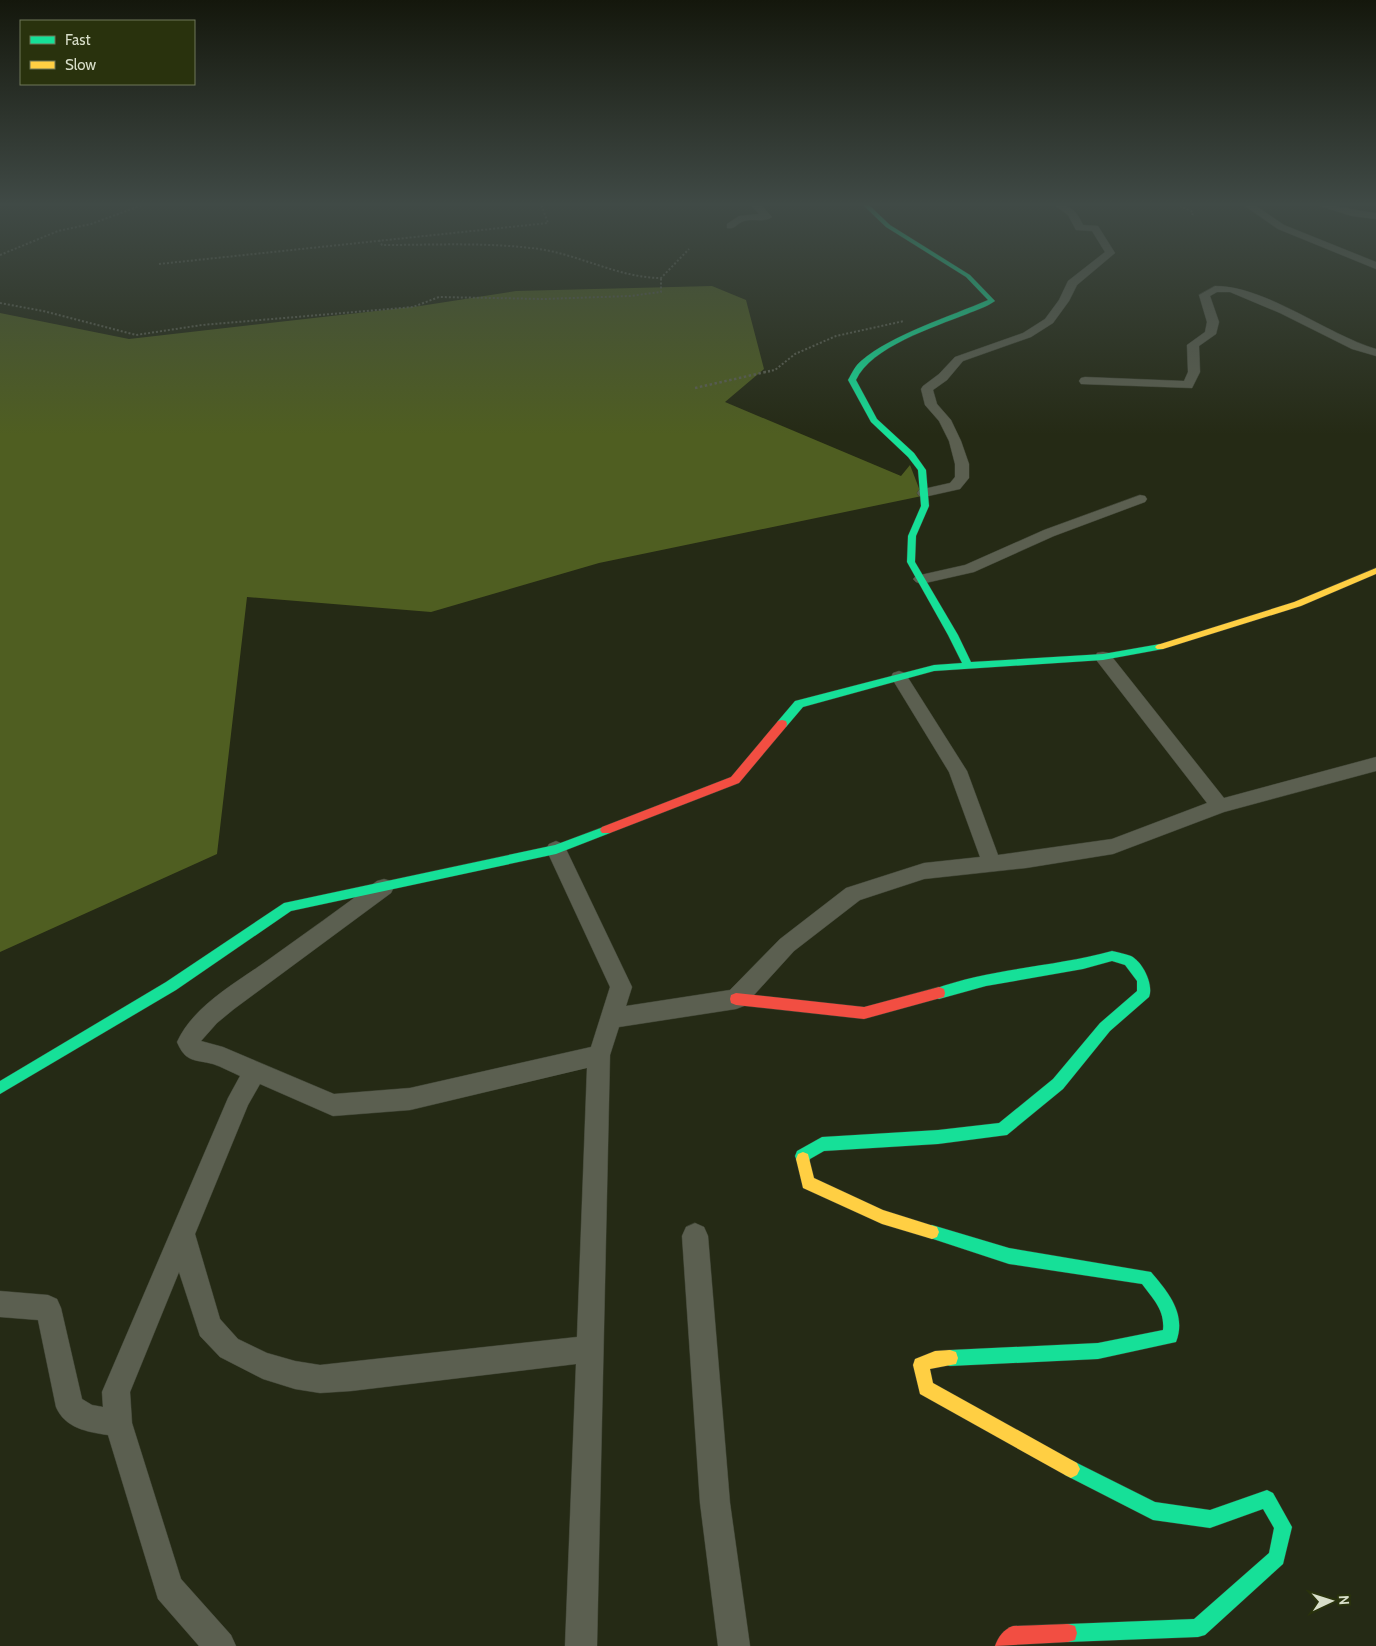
<svg xmlns="http://www.w3.org/2000/svg" width="1376" height="1646" font-family="Cabin,sans-serif">
	<rect width="100%" height="100%" fill="#252a15"/>
	<polygon fill="#4f5e21" points="712,286 746,300 764,369 725,402 901,476 910,465 922,496 599,563 431,612 247,597 217,854 0,952 0,313 129,339 420,306 516,291"/>
	<g fill="none" stroke-linecap="round" stroke-linejoin="round">
		<g stroke="#3e4333" stroke-width="1">
			<g id="street">
				<path d="M 750,204 L 760,204 L 772,217 C 764,223 753,218 744,221 C 737,223 735,230 727,228 L 727,224 L 739,216 L 759,214 Z"/>
				<path d="M 1053,204 C 1070,204 1076,210 1083,225 L 1098,226 L 1115,253 L 1077,285 L 1069,301 L 1053,323 L 1031,337 L 963,361 L 947,380 L 933,390 L 937,404 L 951,420 L 961,441 L 969,464 L 969,478 L 960,489 L 924,497 L 919,496 L 917,493 L 919,490 L 950,483 L 955,477 L 955,464 L 949,441 L 939,421 L 925,405 L 921,389 L 923,386 L 939,374 L 955,357 L 1023,333 L 1045,319 L 1059,300 L 1068,281 L 1105,252 L 1092,231 L 1076,230 L 1068,215 Z"/>
				<polygon points="1242,204 1253,204 1284,225 1376,262 1376,269 1278,229"/>
				<path d="M 1313,204 C 1335,204 1355,211 1376,213 L 1376,219 L 1352,216 Z"/>
				<path d="M 1215,286 C 1266,286 1326,334 1376,349 L 1376,356 L 1352,349 L 1280,313 L 1230,292 L 1217,292 L 1210,296 L 1219,322 L 1216,334 L 1199,346 L 1200,372 L 1192,388 L 1081,384 L 1079,381 L 1081,378 L 1085,377 L 1184,381 L 1188,372 L 1187,345 L 1205,332 L 1207,322 L 1199,295 Z"/>
				<polygon points="1140,495 1145,496 1147,499 1145,502 1054,536 974,572 921,584 916,582 913,579 916,576 965,565 1044,530"/>
				<path d="M 1103,652 L 1109,653 L 1224,798 L 1376,757 L 1376,771 L 1224,812 L 1113,854 L 1026,868 L 924,879 L 860,900 L 794,951 L 744,1006 L 736,1009 L 619,1027 L 610,1055 L 597,1646 L 565,1646 L 576,1364 L 351,1391 L 320,1393 L 295,1389 L 263,1379 L 220,1357 L 200,1336 L 179,1272 L 130,1392 L 132,1423 L 181,1579 L 231,1635 L 236,1646 L 199,1646 L 158,1599 L 108,1435 C 87,1432 65,1428 56,1407 L 38,1320 L 0,1317 L 0,1291 L 48,1295 L 57,1299 L 61,1308 L 82,1399 L 92,1405 L 103,1407 L 102,1392 L 228,1098 L 240,1076 C 231,1072 222,1067 213,1064 C 194,1059 186,1063 177,1042 C 194,1005 236,983 268,960 C 304,934 341,908 377,881 L 384,879 L 391,881 L 394,887 L 391,893 L 234,1009 L 217,1023 L 201,1041 L 223,1047 L 334,1094 L 410,1088 L 591,1047 L 610,987 L 546,849 L 549,844 L 556,841 L 563,844 L 566,849 L 632,987 L 626,1006 L 730,990 L 780,939 L 846,888 L 924,863 L 980,857 L 949,772 L 891,677 L 893,673 L 899,671 L 905,673 L 967,771 L 998,855 L 1112,839 L 1207,803 L 1097,661 L 1095,657 L 1097,653 ZM 587,1068 L 577,1337 L 320,1365 L 295,1361 L 267,1353 L 238,1339 L 220,1319 L 195,1234 L 248,1105 L 260,1084 L 333,1116 L 410,1110 Z"/>
				<polygon points="695,1223 704,1227 708,1236 730,1503 750,1646 718,1646 700,1503 682,1236 686,1227"/>
			</g>
		</g>
		<g stroke="#3e4333" stroke-width="1">
			<g id="fast">
				<path d="M 862,204 L 868,204 L 890,225 L 970,275 L 995,301 C 987,307 976,310 967,314 C 934,327 871,347 856,380 L 877,419 L 914,453 L 926,470 L 929,506 L 916,536 L 915,562 L 958,635 L 971,662 L 1103,654 L 1160,644 L 1165,647 L 1163,649 L 1103,660 L 934,671 L 803,707 L 786,727 L 778,727 L 777,724 L 778,721 L 795,701 L 934,665 L 962,663 L 948,635 L 907,562 L 908,536 L 921,506 L 918,470 L 908,457 L 871,422 L 848,380 C 852,373 855,366 861,361 C 891,335 951,316 988,300 L 966,277 L 886,227 Z"/>
				<polygon points="606,826 610,827 612,830 610,833 556,854 291,911 176,990 0,1094 0,1081 166,982 284,903 555,845"/>
				<path d="M 1112,951 C 1118,952 1125,954 1131,956 C 1143,962 1154,985 1149,997 L 1110,1031 L 1063,1089 L 1007,1135 L 938,1144 L 824,1151 L 810,1159 L 808,1164 L 803,1166 L 798,1164 L 795,1156 L 797,1151 L 822,1137 L 938,1130 L 999,1123 L 1053,1079 L 1100,1023 L 1137,991 L 1137,981 L 1125,965 L 1112,961 L 1083,969 L 986,986 L 939,999 L 934,997 L 933,993 L 934,989 C 992,968 1054,967 1112,951 Z"/>
				<path d="M 932,1225 L 1009,1248 L 1151,1272 C 1168,1292 1187,1314 1176,1342 L 1098,1359 L 950,1366 L 944,1364 L 942,1358 L 944,1352 L 950,1350 L 1098,1343 L 1163,1330 C 1165,1310 1153,1299 1142,1284 L 1009,1264 L 927,1237 L 925,1232 L 927,1227 Z"/>
				<polygon points="1071,1460 1155,1502 1210,1510 1267,1490 1273,1493 1292,1527 1283,1564 1205,1635 1198,1637 1068,1642 1061,1640 1059,1633 1061,1626 1068,1624 1194,1619 1269,1553 1274,1528 1263,1509 1210,1528 1153,1520 1065,1475 1062,1469 1065,1463"/>
			</g>
		</g>
		<g stroke="#3e4333" stroke-width="1">
			<g id="slow">
				<polygon points="1376,568 1376,574 1301,606 1163,649 1157,649 1155,647 1157,645 1294,602"/>
				<polygon points="803,1152 808,1154 814,1178 883,1210 937,1227 939,1232 937,1237 932,1239 882,1224 803,1188 796,1159 798,1154"/>
				<polygon points="950,1350 956,1352 958,1358 956,1364 930,1369 933,1383 1077,1463 1080,1469 1077,1475 1071,1478 1065,1475 920,1394 913,1365 915,1359 935,1351"/>
			</g>
		</g>
		<g stroke="#3e4333" stroke-width="1">
			<g id="jam">
				<polygon points="782,720 786,721 787,724 786,727 739,783 610,833 602,833 600,830 602,827 731,777 778,721"/>
				<polygon points="939,987 944,989 945,993 944,997 864,1019 736,1005 731,1003 730,999 731,995 736,993 864,1007"/>
				<path d="M 1068,1624 L 1075,1626 L 1077,1633 L 1075,1640 L 1068,1642 L 995,1646 C 998,1637 1004,1629 1013,1626 Z"/>
			</g>
		</g>
		<g stroke="#5c6052" stroke-width="2" stroke-dasharray="2 2" stroke-linecap="butt">
			<polyline points="1176,204 1193,212 1192,217"/>
			<path d="M 379,240 L 382,245 C 434,245 487,242 539,249 C 580,255 620,278 661,278 L 689,249"/>
			<polyline points="0,255 58,231 91,224 145,204"/>
			<polyline points="159,264 548,223 541,204"/>
			<polyline points="0,303 43,311 136,335 202,325 413,307 439,297 544,299 630,296 661,292 661,278"/>
			<polyline points="764,372 775,370 795,354 836,336 904,321"/>
		</g>
		<polyline stroke="#5c6052" stroke-width="2.5" stroke-dasharray="2.5 2.5" stroke-linecap="butt" points="695,388 770,371"/>
		<use href="#street" fill="#5b5f50" fill-rule="evenodd"/>
		<use href="#fast" fill="#16e098" fill-rule="evenodd"/>
		<use href="#slow" fill="#ffcf43" fill-rule="evenodd"/>
		<use href="#jam" fill="#f24e42" fill-rule="evenodd"/>
	</g>
	<linearGradient id="sky" x2="0" y2="1"><stop stop-color="#14170c"/><stop offset="0.47" stop-color="#404a46"/><stop offset="1" stop-color="#404a46" stop-opacity="0"/></linearGradient>
	<rect width="1376" height="435" fill="url(#sky)"/>
	<rect x="20" y="20" width="175" height="65" fill="#29320d" stroke="#6f7758"/>
	<rect x="30" y="36" width="25" height="8" fill="#16e098" stroke="#6f7758"/>
	<text x="65" y="45" font-size="15" fill="#d8dec9">Fast</text>
	<rect x="30" y="61" width="25" height="8" fill="#ffcf43" stroke="#6f7758"/>
	<text x="65" y="70" font-size="15" fill="#d8dec9">Slow</text>
	<g transform="translate(1331 1601) rotate(86)" stroke="#29320d" stroke-width="4" paint-order="stroke">
	<path d="M0-4L9 19L0 12L-9 19Z" fill="#d8dec9"/>
	<text y="-8" font-size="14" font-weight="bold" text-anchor="middle" fill="#d8dec9">N</text>
	</g>
</svg>
